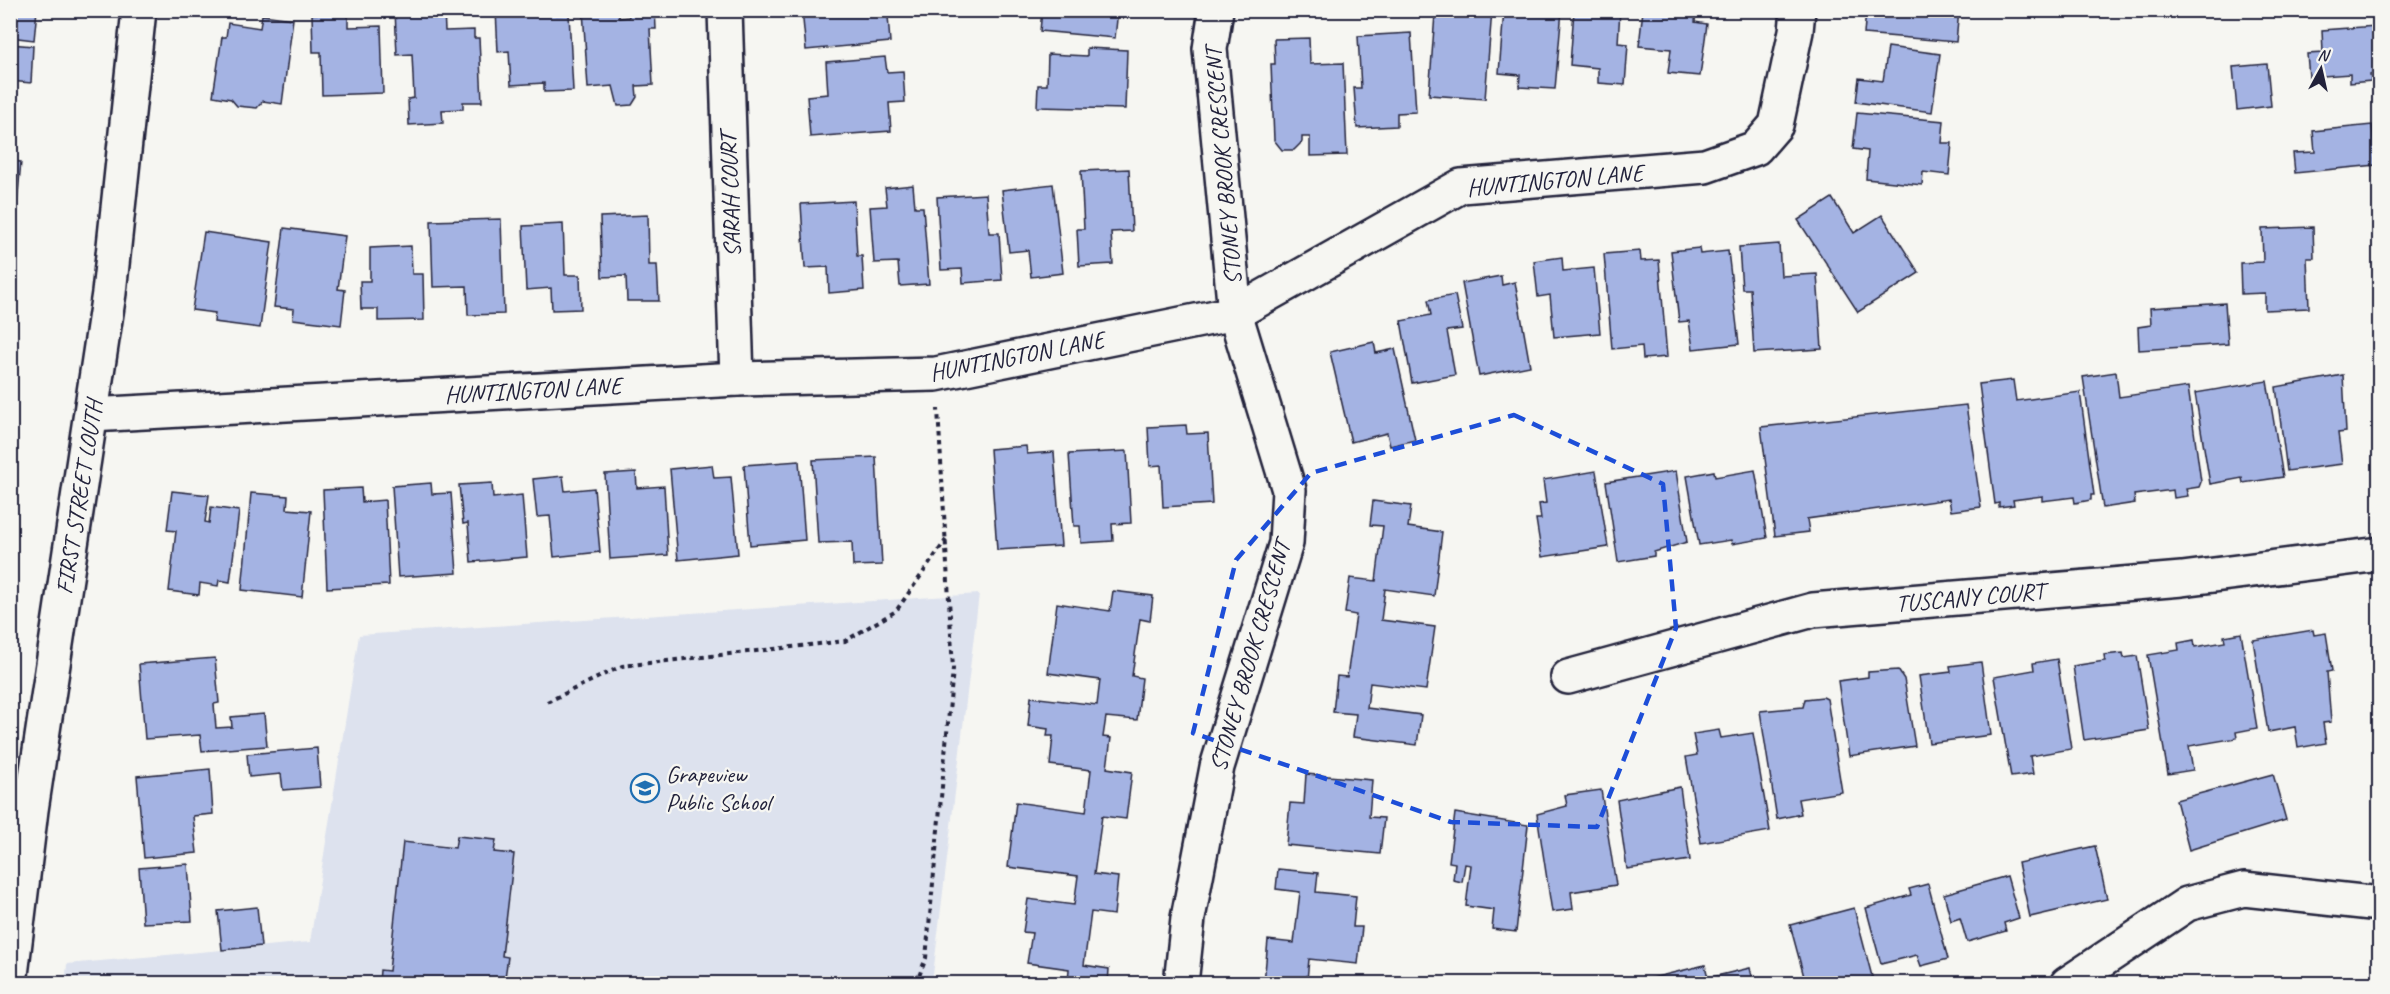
<svg xmlns="http://www.w3.org/2000/svg" width="2390" height="994" font-family="Caveat,sans-serif">
	<rect width="100%" height="100%" fill="#f6f6f2"/>
	<filter id="ink" filterUnits="userSpaceOnUse"><feTurbulence type="fractalNoise" baseFrequency=".0167" numOctaves="2"/><feDisplacementMap in="SourceGraphic" scale="12" xChannelSelector="R" yChannelSelector="G"/><feConvolveMatrix kernelMatrix="1 2 1 2 8 2 1 2 1" color-interpolation-filters="sRGB"/></filter>
	<g filter="url(#ink)">
		<polygon fill="#dde2ee" points="979,594 932,983 65,984 67,964 310,942 359,635"/>
		<g fill="#a4b3e3" stroke="#22223b" stroke-width="1.5">
			<polygon points="10,10 37,10 34,40 10,37"/>
			<polygon points="395,10 444,10 445,31 474,30 474,38 479,38 482,102 463,102 463,109 442,110 443,123 409,125 408,99 414,98 412,54 397,55"/>
			<polygon points="496,10 537,10 537,16 569,14 573,91 544,92 544,83 511,85 509,51 498,52"/>
			<polygon points="583,10 619,10 619,18 629,17 628,10 655,10 656,29 650,29 653,85 636,86 637,97 632,105 618,106 613,86 588,88"/>
			<polygon points="802,10 906,10 906,11 902,15 888,16 890,42 806,50"/>
			<polygon points="1042,10 1118,10 1115,38 1040,31"/>
			<polygon points="1470,10 1492,10 1485,99 1429,95 1435,14 1470,17"/>
			<polygon points="1504,10 1562,10 1555,89 1519,87 1520,75 1499,73"/>
			<polygon points="1574,10 1620,10 1618,43 1628,44 1625,85 1598,83 1598,68 1570,65"/>
			<polygon points="1643,10 1696,10 1695,22 1707,24 1700,76 1668,73 1671,49 1639,46"/>
			<polygon points="1866,10 1959,10 1956,42 1864,34"/>
			<polygon points="348,12 348,27 381,26 383,93 322,95 321,52 313,52 312,14"/>
			<polygon points="262,15 293,19 282,104 263,101 257,108 237,106 231,99 213,96 222,37 226,37 228,23 260,28"/>
			<polygon points="2376,26 2380,64 2378,73 2370,74 2371,81 2350,83 2350,74 2309,77 2307,54 2323,53 2322,30"/>
			<polygon points="1411,33 1416,112 1397,113 1397,126 1357,128 1354,88 1361,88 1358,36"/>
			<polygon points="1309,38 1310,64 1343,63 1347,155 1310,156 1310,137 1302,137 1302,142 1294,150 1282,150 1274,140 1271,64 1275,64 1274,39"/>
			<polygon points="10,44 33,46 31,83 10,81"/>
			<polygon points="1888,47 1940,54 1932,112 1856,102 1859,78 1883,81"/>
			<polygon points="1087,48 1127,50 1125,109 1037,107 1038,85 1047,85 1048,54 1087,56"/>
			<polygon points="885,57 887,72 903,71 905,102 889,103 891,131 810,137 807,96 828,94 826,62"/>
			<polygon points="2267,64 2271,106 2237,110 2233,67"/>
			<polygon points="1857,113 1944,121 1942,143 1952,143 1949,175 1923,172 1922,185 1866,179 1868,151 1853,149"/>
			<polygon points="2372,125 2376,165 2295,173 2293,153 2315,152 2313,131"/>
			<polygon points="10,128 15,129 11,161 21,162 17,204 10,203"/>
			<polygon points="1129,169 1132,231 1111,232 1113,264 1079,266 1077,229 1084,229 1081,171"/>
			<polygon points="1053,184 1063,273 1031,277 1028,250 1009,252 1002,190"/>
			<polygon points="913,185 915,207 923,207 929,284 900,286 898,262 874,263 870,207 887,206 885,188"/>
			<polygon points="986,194 989,233 999,233 1002,280 963,283 962,269 941,270 937,197"/>
			<polygon points="1832,198 1854,233 1882,215 1919,273 1858,312 1798,220"/>
			<polygon points="854,201 857,256 862,256 864,290 829,293 828,267 805,268 801,204"/>
			<polygon points="648,215 649,265 657,265 659,301 627,301 626,276 602,277 600,217"/>
			<polygon points="501,219 504,314 468,315 467,286 433,287 431,221"/>
			<polygon points="563,224 565,275 580,275 581,309 552,310 551,288 526,290 523,226"/>
			<polygon points="2313,227 2314,258 2307,258 2309,308 2265,310 2265,293 2241,294 2240,263 2263,262 2262,229"/>
			<polygon points="284,228 345,236 338,289 345,290 341,325 293,319 294,309 274,307"/>
			<polygon points="204,232 272,242 260,328 214,322 215,313 192,310"/>
			<polygon points="1779,244 1781,276 1817,274 1822,349 1754,353 1750,289 1742,289 1739,247"/>
			<polygon points="411,246 412,274 423,274 424,320 378,321 378,309 361,309 360,281 370,281 370,248"/>
			<polygon points="1699,248 1700,254 1728,251 1739,344 1693,349 1689,321 1679,322 1671,251"/>
			<polygon points="1640,251 1641,261 1659,260 1667,357 1643,359 1642,346 1612,349 1604,254"/>
			<polygon points="1562,257 1563,271 1594,268 1600,333 1554,337 1550,295 1538,297 1534,261"/>
			<polygon points="1501,276 1502,285 1515,282 1530,366 1479,376 1462,283"/>
			<polygon points="1455,295 1462,329 1447,331 1455,375 1412,383 1401,321 1431,315 1428,300"/>
			<polygon points="2225,303 2228,344 2139,350 2138,327 2151,325 2150,308"/>
			<polygon points="1374,342 1376,353 1395,349 1415,440 1390,446 1387,433 1351,442 1330,352"/>
			<polygon points="2116,372 2119,397 2188,387 2201,482 2199,487 2186,489 2188,496 2174,498 2173,490 2134,495 2135,503 2103,508 2083,377"/>
			<polygon points="2343,375 2346,432 2338,433 2342,464 2287,471 2276,387"/>
			<polygon points="2013,380 2016,401 2080,392 2094,495 2091,495 2091,500 2075,503 2074,497 2042,501 2042,496 2013,500 2014,505 1999,507 1999,503 1995,504 1979,384"/>
			<polygon points="2267,381 2283,477 2243,483 2242,478 2210,484 2195,393"/>
			<polygon points="1966,405 1981,507 1951,511 1949,499 1807,519 1809,532 1775,536 1761,427"/>
			<polygon points="1186,425 1187,434 1208,433 1212,504 1163,507 1161,465 1150,466 1148,427"/>
			<polygon points="1026,446 1027,454 1054,452 1061,546 997,550 990,449"/>
			<polygon points="1127,451 1131,523 1112,524 1113,541 1081,543 1080,526 1074,526 1069,454"/>
			<polygon points="876,457 882,565 853,566 852,542 818,543 813,460"/>
			<polygon points="799,461 805,540 750,545 744,465"/>
			<polygon points="712,465 714,478 731,477 738,554 678,560 670,469"/>
			<polygon points="1755,470 1767,538 1732,544 1731,540 1699,545 1687,476 1714,471 1715,477"/>
			<polygon points="1596,471 1608,547 1542,557 1536,519 1541,519 1539,504 1546,503 1543,480"/>
			<polygon points="1676,471 1687,542 1654,552 1654,556 1618,562 1606,482"/>
			<polygon points="636,472 637,488 664,486 668,555 610,559 605,474"/>
			<polygon points="563,476 565,491 594,488 600,552 554,557 550,516 537,517 533,479"/>
			<polygon points="431,483 432,494 451,493 457,573 398,577 392,486"/>
			<polygon points="492,483 493,498 522,495 527,557 471,562 468,523 463,524 459,485"/>
			<polygon points="361,488 362,502 385,500 389,585 327,588 323,490"/>
			<polygon points="172,491 209,495 205,522 209,523 211,507 239,511 230,582 219,580 218,586 200,583 199,595 169,591 176,531 167,530"/>
			<polygon points="251,493 288,496 287,509 311,511 302,597 242,590"/>
			<polygon points="1373,501 1411,506 1408,527 1442,532 1434,596 1385,589 1381,620 1435,627 1426,690 1370,683 1367,708 1421,715 1417,745 1353,737 1356,714 1333,712 1337,676 1347,677 1356,615 1345,613 1350,578 1376,581 1383,526 1370,525"/>
			<polygon points="1113,591 1153,596 1150,621 1140,619 1132,676 1142,678 1137,720 1106,717 1103,737 1111,738 1107,768 1132,772 1126,819 1102,816 1094,874 1118,877 1114,915 1091,912 1084,965 1109,969 1108,984 1068,984 1069,969 1027,963 1032,933 1023,932 1028,899 1074,905 1078,876 1008,867 1016,802 1086,812 1091,770 1050,765 1053,736 1047,736 1048,729 1028,726 1031,697 1097,705 1100,680 1048,673 1057,603 1110,611"/>
			<polygon points="2313,630 2314,635 2326,633 2332,671 2327,672 2331,722 2323,723 2326,743 2298,748 2295,727 2268,732 2253,640"/>
			<polygon points="2241,633 2257,728 2236,732 2237,738 2189,746 2193,770 2168,774 2148,655 2179,650 2178,643 2194,640 2195,647 2225,642 2224,636"/>
			<polygon points="2123,653 2124,658 2137,656 2149,730 2084,740 2073,666 2105,661 2104,655"/>
			<polygon points="215,658 219,703 214,704 216,728 232,727 231,717 264,714 267,746 202,751 200,735 145,739 139,664"/>
			<polygon points="2057,659 2071,749 2030,756 2033,774 2011,777 1994,677 2034,670 2033,663"/>
			<polygon points="1981,662 1991,735 1929,743 1919,676 1951,672 1950,666"/>
			<polygon points="1898,670 1904,679 1915,746 1849,756 1838,681 1868,677 1868,672"/>
			<polygon points="1823,697 1827,699 1842,792 1798,799 1801,814 1777,819 1760,711 1803,707 1805,699"/>
			<polygon points="1719,730 1721,738 1753,733 1770,831 1701,843 1686,757 1697,755 1693,734"/>
			<polygon points="317,748 320,787 283,790 281,774 249,777 247,754"/>
			<polygon points="210,769 213,814 193,816 197,853 144,858 137,776"/>
			<polygon points="1306,774 1372,780 1369,817 1384,818 1380,854 1286,845 1290,803 1304,804"/>
			<polygon points="2273,774 2286,820 2189,850 2176,800"/>
			<polygon points="1680,787 1690,860 1627,869 1617,800"/>
			<polygon points="1601,790 1616,885 1571,892 1573,909 1552,912 1537,814 1567,806 1565,795"/>
			<polygon points="1455,813 1528,825 1516,932 1492,929 1494,910 1466,906 1471,865 1465,864 1462,882 1453,880 1455,863 1449,862"/>
			<polygon points="457,836 496,840 494,852 514,854 502,956 508,957 504,984 379,984 380,970 389,971 403,842 455,848"/>
			<polygon points="2095,846 2107,899 2030,917 2018,863"/>
			<polygon points="188,864 192,921 143,923 139,868"/>
			<polygon points="1278,869 1318,873 1316,892 1356,896 1353,927 1362,927 1358,964 1309,959 1307,980 1338,984 1264,983 1268,940 1294,943 1300,892 1276,889"/>
			<polygon points="2007,876 2019,918 2004,923 2006,931 1967,942 1960,918 1951,921 1944,894"/>
			<polygon points="1928,884 1948,959 1921,966 1917,955 1881,964 1866,908 1911,895 1909,889"/>
			<polygon points="257,907 261,946 222,950 218,911"/>
			<polygon points="1854,908 1874,984 1806,984 1790,925"/>
			<polygon points="1705,965 1708,978 1750,968 1754,984 1628,984"/>
		</g>
		<g fill="none" stroke-linecap="round" stroke-linejoin="round">
			<g stroke="#22223b" stroke-width="38">
				<g id="minor">
					<polyline points="725,10 737,379"/>
					<polyline points="91,415 737,379 936,374 1235,313 1461,186 1705,166 1756,148 1776,125 1796,31 1798,10"/>
					<polyline points="1568,677 1813,610 2182,579 2380,554"/>
					<polyline points="10,983 31,810 109,293 139,10"/>
					<polyline points="1181,984 1188,918 1217,767 1286,543 1289,490 1235,313 1210,49 1216,10"/>
					<polyline points="2067,984 2187,904 2244,889 2380,904"/>
				</g>
			</g>
			<g stroke="#22223b" stroke-width="4" stroke-dasharray="4.5 4.5" stroke-linecap="butt">
				<polyline points="547,702 622,666 845,641 896,611 946,540"/>
				<polyline points="916,984 926,958 953,669 938,409"/>
			</g>
			<use href="#minor" stroke="#f6f6f2" stroke-width="33"/>
		</g>
	</g>
	<path fill="none" stroke="#1d4ed8" stroke-width="4.5" stroke-dasharray="12 8" stroke-linejoin="round" d="M 1514,415 L 1663,484 L 1676,628 L 1597,827 L 1451,822 L 1193,733 L 1236,560 L 1311,473 Z"/>
	<defs>
		<g id="school-ring" transform="scale(1.5)"><circle r="9.5" fill="#f6f6f2" stroke="#1f6fb2" stroke-width="1.5"/><path d="M0-5L7-2L0 1L-7-2ZM-4 1L0 2.5L4 1V4Q0 6-4 4Z" fill="#1f6fb2"/></g>
	</defs>
	<g fill-rule="evenodd">
		<use href="#school-ring" x="645" y="788"/>
	</g>
	<g text-anchor="middle" stroke-width="4.5" stroke-linejoin="round" paint-order="stroke">
		<g font-size="24" fill="#22223b" stroke="#f6f6f2">
			<text transform="translate(1223 166) rotate(-95)" y="8">STONEY BROOK CRESCENT</text>
			<text transform="translate(1555 180) rotate(-5)" y="8">HUNTINGTON LANE</text>
			<text transform="translate(730 195) rotate(-92)" y="8">SARAH COURT</text>
			<text transform="translate(1017 356) rotate(-11)" y="8">HUNTINGTON LANE</text>
			<text transform="translate(533 390) rotate(-3)" y="8">HUNTINGTON LANE</text>
			<text transform="translate(79 497) rotate(-81)" y="8">FIRST STREET LOUTH</text>
			<text transform="translate(1970 597) rotate(-5)" y="8">TUSCANY COURT</text>
			<text transform="translate(1250 656) rotate(-74)" y="8">STONEY BROOK CRESCENT</text>
		</g>
		<g font-size="24" fill="#22223b" stroke="#f6f6f2" text-anchor="start">
			<text x="666" y="782">Grapeview<tspan x="666" dy="28">Public School</tspan></text>
		</g>
	</g>
	<rect width="2390" height="994" fill="none" stroke="#f6f6f2" stroke-width="36"/>
	<rect x="18" y="18" width="2354" height="958" fill="none" stroke="#22223b" stroke-width="2" filter="url(#ink)"/>
	<g transform="translate(2321 69) rotate(8)" stroke="#f6f6f2" stroke-width="4.5" paint-order="stroke">
	<path d="M0-4.5L10 22L0 15L-10 22Z" fill="#22223b"/>
	<text y="-9" font-size="16" font-weight="bold" text-anchor="middle" fill="#22223b">N</text>
	</g>
</svg>
